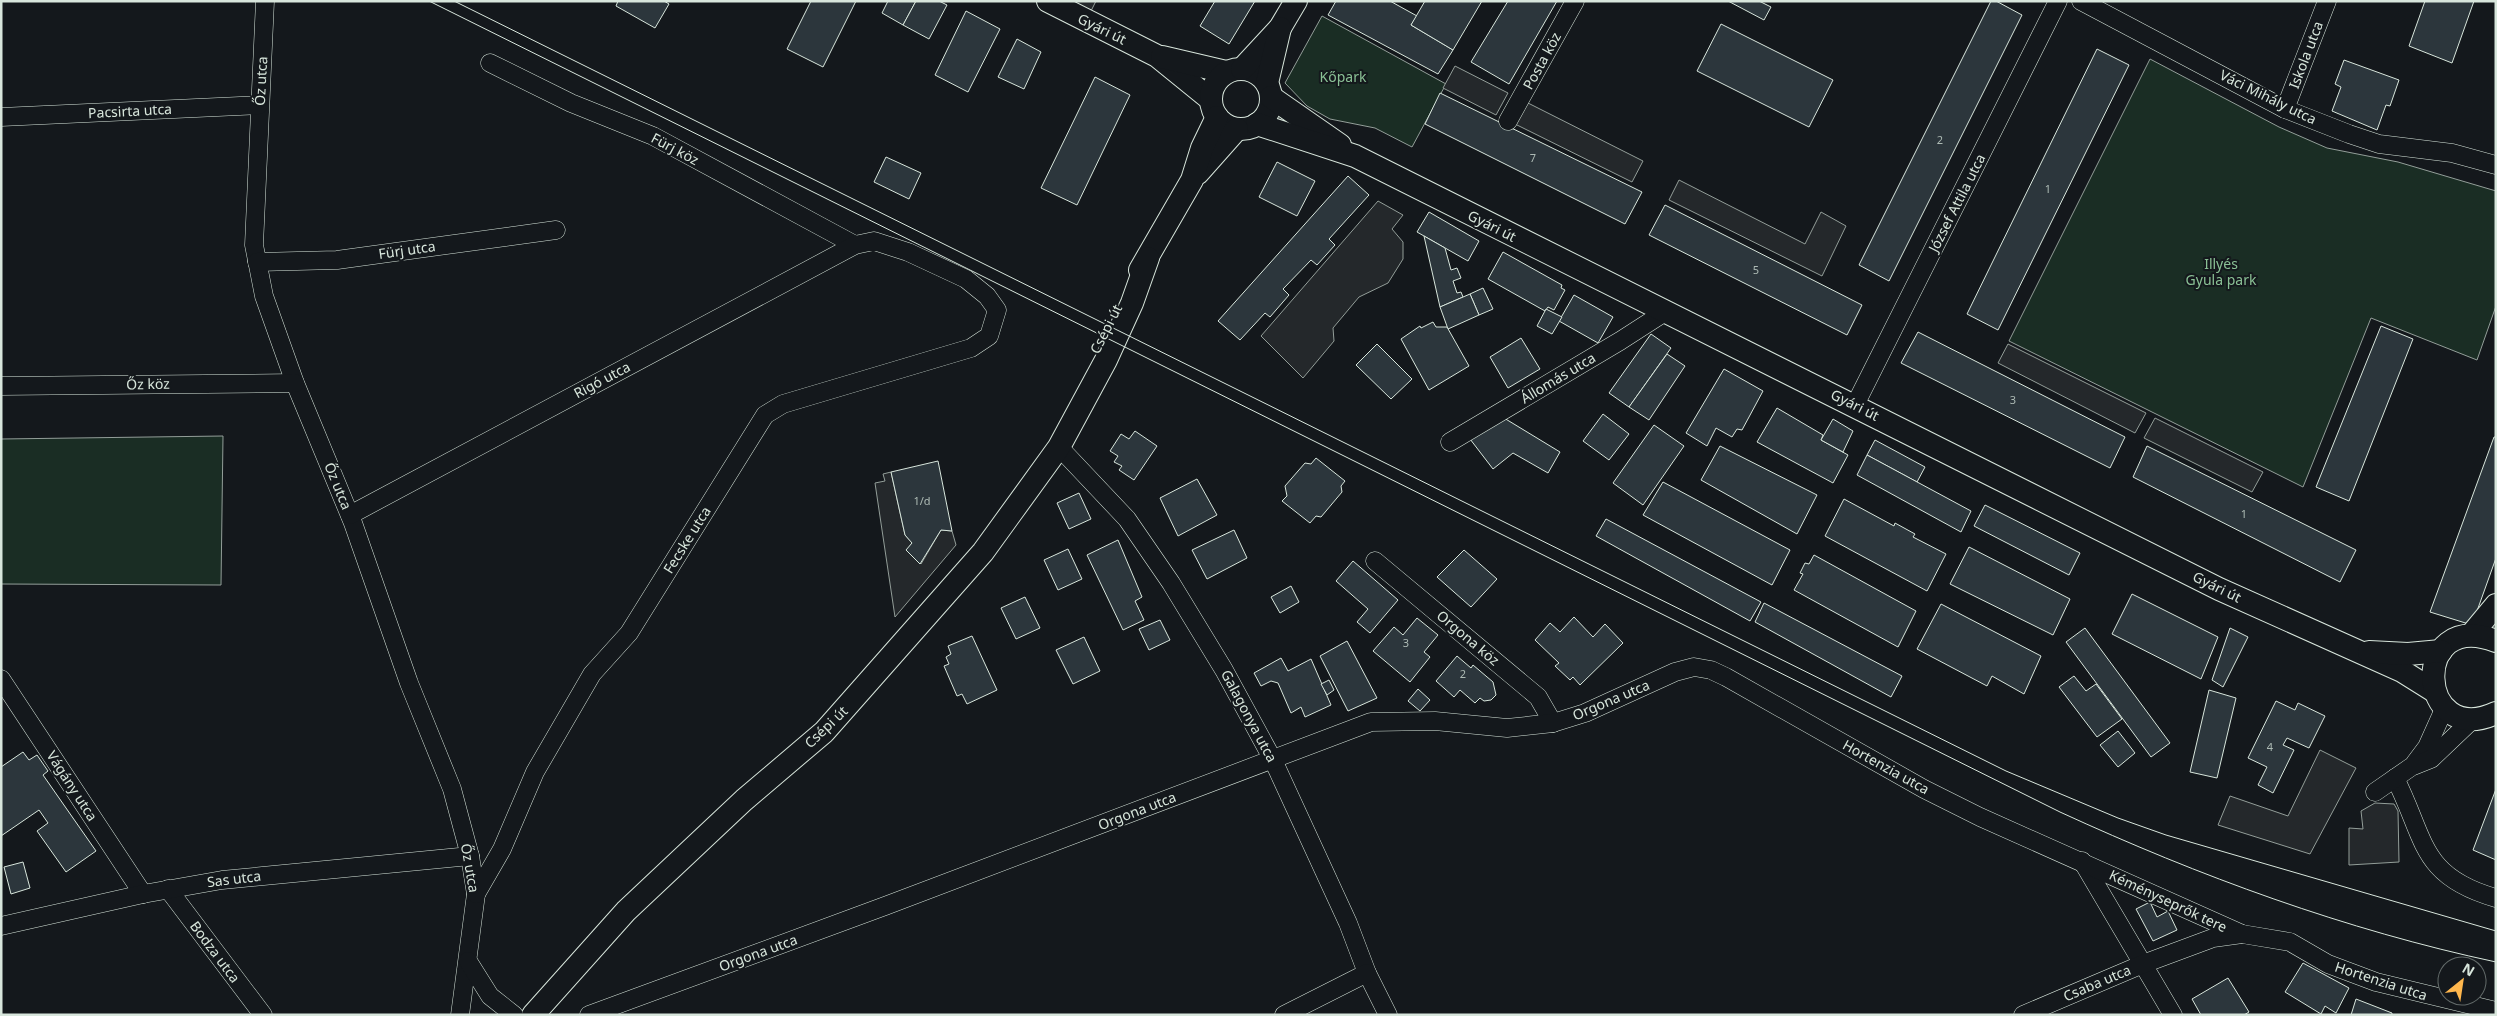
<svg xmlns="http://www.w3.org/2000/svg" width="2497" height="1016" font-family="'Noto Sans',sans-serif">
	<rect width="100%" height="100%" fill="#14181c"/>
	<g fill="#1a2d24" stroke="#939e99">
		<polygon points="1322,16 1446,84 1412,147 1375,128 1330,119 1307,106 1285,83"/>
		<polygon points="2150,59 2279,127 2327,148 2398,162 2496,191 2496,306 2477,360 2371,318 2303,487 2009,341"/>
		<polygon points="223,436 221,585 1,584 1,439"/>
	</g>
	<g fill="#24282b" stroke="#939e99">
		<polygon points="1048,1 1096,1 1086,21"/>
		<polygon points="1455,66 1508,93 1496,115 1443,88"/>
		<polygon points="1526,102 1643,161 1632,182 1515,124"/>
		<polygon points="1679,180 1805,244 1821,212 1846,226 1822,276 1669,200"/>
		<polygon points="1378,201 1403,215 1392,229 1403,242 1403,259 1388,283 1359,297 1333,328 1334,341 1303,378 1261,336"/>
		<polygon points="2008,344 2146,413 2135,433 1998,363"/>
		<polygon points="2155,418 2263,472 2252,492 2144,438"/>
		<polygon points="891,472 905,535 912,543 907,550 921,564 941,530 952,531 956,545 895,617 875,483 885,481 883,474"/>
		<polygon points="2320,750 2356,768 2310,854 2218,825 2230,796 2288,816"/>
		<polygon points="2375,803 2394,804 2398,811 2399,862 2349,865 2349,828 2363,829 2361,811"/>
	</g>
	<g fill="#2c363c" stroke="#d8e6dc">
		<polygon points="618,1 664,1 669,4 655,28 616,6"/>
		<polygon points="811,1 856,1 823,67 787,49"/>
		<polygon points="888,1 916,1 903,25 882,13"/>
		<polygon points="916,1 939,1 947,5 929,39 903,25"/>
		<polygon points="1215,1 1255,1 1229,44 1200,26"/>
		<polygon points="1336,1 1390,1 1417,16 1411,25 1453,50 1438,74 1328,15"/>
		<polygon points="1425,1 1482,1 1453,50 1411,25"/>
		<polygon points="1508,1 1557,1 1509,84 1471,62"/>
		<polygon points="1728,1 1759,1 1771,7 1764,20"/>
		<polygon points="1991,1 1996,1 2022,15 1889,281 1859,265"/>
		<polygon points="2425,1 2474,1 2452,63 2409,46"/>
		<polygon points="966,11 1000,29 968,92 935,75"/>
		<polygon points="1721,24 1833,80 1809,127 1697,71"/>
		<polygon points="1017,39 1041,52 1024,89 998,77"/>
		<polygon points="2097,49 2129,65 1998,330 1967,314"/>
		<polygon points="2344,60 2399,80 2390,106 2386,105 2377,130 2332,111 2341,87 2335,84"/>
		<polygon points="1095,77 1130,95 1077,205 1041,188"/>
		<polygon points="1440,93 1642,192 1625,224 1425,124"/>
		<polygon points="886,157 921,173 909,199 874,182"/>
		<polygon points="1277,162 1315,181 1297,216 1259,197"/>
		<polygon points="1348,176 1369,195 1329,239 1335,245 1317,265 1311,260 1283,289 1289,295 1270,317 1265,313 1240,340 1218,321"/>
		<polygon points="1665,205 1862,305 1847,335 1649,235"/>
		<polygon points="1429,212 1479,241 1468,261 1417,232"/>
		<polygon points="1424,236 1445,248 1451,270 1457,268 1461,278 1453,281 1457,293 1461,292 1463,297 1440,307"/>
		<polygon points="1503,252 1562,285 1561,288 1565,290 1554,310 1548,307 1545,311 1488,279"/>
		<polygon points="1483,288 1493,309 1479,315 1470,294"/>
		<polygon points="1470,294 1479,315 1448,329 1440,307"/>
		<polygon points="1574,295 1613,317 1598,343 1559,321"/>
		<polygon points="1546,309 1562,317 1552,334 1537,326"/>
		<polygon points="1433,322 1436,327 1447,327 1469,366 1429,390 1401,339 1420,326 1421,328"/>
		<polygon points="2381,326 2413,339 2349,501 2316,487"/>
		<polygon points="1918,332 2125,437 2110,468 1901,363"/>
		<polygon points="1651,334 1671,348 1629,407 1609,393"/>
		<polygon points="1521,338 1540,369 1508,388 1490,357"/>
		<polygon points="1377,344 1412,379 1391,399 1356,365"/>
		<polygon points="1667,354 1685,366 1649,420 1629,407"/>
		<polygon points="1724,369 1763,391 1742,430 1737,429 1732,437 1716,428 1707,446 1686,433"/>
		<polygon points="1777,408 1823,435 1821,440 1848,455 1833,483 1757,442"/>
		<polygon points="1603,414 1629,434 1609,460 1583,441"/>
		<polygon points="1504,418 1560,452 1548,473 1513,453 1493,469 1470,439"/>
		<polygon points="1833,419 1853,431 1843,452 1821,440"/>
		<polygon points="1654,425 1684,446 1643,505 1613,483"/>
		<polygon points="1135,431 1157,446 1134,480 1119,470 1122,466 1114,462 1118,456 1110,451 1121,434 1129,439"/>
		<polygon points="2494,437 2496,437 2496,558 2472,625 2430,612"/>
		<polygon points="1875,440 1925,467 1917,482 1867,455"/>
		<polygon points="1720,446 1817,495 1797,534 1701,480"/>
		<polygon points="2147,446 2356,550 2340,582 2133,477"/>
		<polygon points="1867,455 1971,511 1961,532 1857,475"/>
		<polygon points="1316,458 1345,481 1341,486 1342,492 1321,517 1316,516 1310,523 1282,501 1287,496 1285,486 1305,463 1311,464"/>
		<polygon points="938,461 952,531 941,530 920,564 906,550 912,543 905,535 891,472"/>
		<polygon points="1197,479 1217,515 1178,536 1160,498"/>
		<polygon points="1663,482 1790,550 1772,585 1643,515"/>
		<polygon points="1079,493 1091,519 1069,529 1057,503"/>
		<polygon points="1844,499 1894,526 1895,523 1915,534 1913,537 1946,554 1927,591 1825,536"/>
		<polygon points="1985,505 2080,553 2069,575 1974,526"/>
		<polygon points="1606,519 1761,602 1750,621 1596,536"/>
		<polygon points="1234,530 1247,558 1207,579 1192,550"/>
		<polygon points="1118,540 1142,597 1135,601 1144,620 1123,630 1087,555"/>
		<polygon points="1969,547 2070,599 2053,635 1950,584"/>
		<polygon points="1068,549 1082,579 1058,590 1044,560"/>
		<polygon points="1464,550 1497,579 1471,607 1437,577"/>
		<polygon points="1814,555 1916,611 1898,647 1794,590 1803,574 1800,573 1805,563 1809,564"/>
		<polygon points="1353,561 1398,600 1370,633 1357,622 1368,609 1336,581"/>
		<polygon points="1291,586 1299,602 1280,613 1271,597"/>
		<polygon points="2132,594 2218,637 2201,679 2112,634"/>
		<polygon points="1025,597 1040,628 1016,639 1001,608"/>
		<polygon points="1764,603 1902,676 1891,697 1755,622"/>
		<polygon points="1941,604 2041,656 2024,694 1992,676 1987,686 1917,649"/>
		<polygon points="1574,617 1593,637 1605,624 1623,643 1580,685 1573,677 1570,680 1555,666 1559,663 1535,640 1550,623 1560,632"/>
		<polygon points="1417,618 1438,635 1424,652 1430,657 1410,682 1373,651 1394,627 1403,635"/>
		<polygon points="1160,620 1170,640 1149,650 1139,629"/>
		<polygon points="2085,628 2170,743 2151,757 2066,642"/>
		<polygon points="2230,628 2248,637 2223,687 2212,680"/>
		<polygon points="972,636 997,690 967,704 962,694 957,696 944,666 949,664 946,657 951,654 948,646"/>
		<polygon points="1084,637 1100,671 1073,684 1056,650"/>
		<polygon points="1347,641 1377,698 1348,711 1320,656"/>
		<polygon points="1457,656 1471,668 1473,665 1493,682 1496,695 1491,700 1484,701 1480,698 1475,703 1460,690 1454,697 1436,681"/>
		<polygon points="1281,658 1288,671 1311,659 1331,705 1305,717 1301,707 1291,713 1278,683 1271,681 1261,686 1254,673"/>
		<polygon points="2074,676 2086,691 2096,684 2122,719 2097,737 2059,687"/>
		<polygon points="1329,680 1334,690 1327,695 1321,684"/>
		<polygon points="1418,689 1430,700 1420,711 1408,701"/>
		<polygon points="2209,690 2236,698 2217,778 2190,772"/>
		<polygon points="2276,701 2295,710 2298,703 2325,716 2309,748 2287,738 2283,745 2294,750 2273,793 2258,785 2267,767 2248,758"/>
		<polygon points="2118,731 2135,753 2118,767 2100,745"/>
		<polygon points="23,752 29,760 37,755 48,771 43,775 96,851 66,872 37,831 48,823 39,810 1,836 1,767"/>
		<polygon points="2496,789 2496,860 2473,850"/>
		<polygon points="23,862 30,888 11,894 4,867"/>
		<polygon points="2150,902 2157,917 2168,911 2177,930 2153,941 2136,909"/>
		<polygon points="2303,963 2349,988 2336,1013 2325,1006 2321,1014 2285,992"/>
		<polygon points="2228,978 2249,1012 2244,1015 2201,1015 2192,999"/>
		<polygon points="2356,999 2392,1013 2392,1015 2351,1015"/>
	</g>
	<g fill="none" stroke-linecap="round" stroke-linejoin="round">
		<g stroke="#d8e6dc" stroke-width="19">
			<g id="minor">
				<polyline points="265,1 254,245 264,296 295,383 353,523 409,683 452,789 470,856 476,894 460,1015"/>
				<polyline points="2081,1 2285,109 2349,134 2379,144 2452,153 2496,165"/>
				<polyline points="490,63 571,103 653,136 855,245"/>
				<polyline points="2285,109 2327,1"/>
				<polyline points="1,117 259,105"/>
				<polyline points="1508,121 1575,1"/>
				<polyline points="257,262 337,260 556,230"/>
				<polyline points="1,386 295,383"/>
				<polyline points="1855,405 2058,1"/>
				<polyline points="1450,442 1620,341 1665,312"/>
				<polyline points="1059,447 1127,519 1171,583 1224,670 1273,760 1348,923 1367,973 1388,1015"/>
				<polyline points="350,515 855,245 874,241 908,252 966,279 987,296 997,310 989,336 971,348 783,404 765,415 629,633 592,674 535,772 502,849 476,894"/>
				<polyline points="1375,561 1538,697 1553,723"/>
				<polyline points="1,679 143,894"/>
				<polyline points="2415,763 2427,747 2445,707"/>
				<path d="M 2395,778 C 2426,839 2419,876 2496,898"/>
				<polyline points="2375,792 2411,767 2431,759 2473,719"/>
				<polyline points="2082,861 2173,1015"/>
				<polyline points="168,889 263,1015"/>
				<polyline points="1,926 143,894 222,880 470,856"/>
				<polyline points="468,961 490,996 514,1015"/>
				<polyline points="589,1015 885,906 1371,722 1435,721 1507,728 1553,723 1585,713 1675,672 1694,667 1711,670 1726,677 1924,789 1980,817 2242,934"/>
				<polyline points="1284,1015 1367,973"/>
				<polyline points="2023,1015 2143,964 2213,938 2242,934 2290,942 2328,964 2376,982 2496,1011"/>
			</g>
		</g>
		<g stroke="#d8e6dc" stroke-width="24">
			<g id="tertiary">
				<polyline points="1048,1 1157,56 1210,99"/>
				<polyline points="1162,57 1226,72"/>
				<circle cx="1241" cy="99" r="30"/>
				<polyline points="1242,69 1280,28 1296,1"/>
				<polyline points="1267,83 1280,28"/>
				<polyline points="1271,97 1340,145"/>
				<polyline points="1257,124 1355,156 2219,589 2402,671 2434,691"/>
				<polyline points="1198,173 1237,129"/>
				<polyline points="1140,270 1192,180 1202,148 1217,117"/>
				<polyline points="2471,635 2496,605"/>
				<path d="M 2496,641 C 2409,607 2416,750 2496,713"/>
				<polyline points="2369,652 2408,654 2441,651"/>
				<polyline points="533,1015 626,911 744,800 824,732 983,552 1059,447 1106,360 1132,303 1148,258"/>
			</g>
		</g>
		<use href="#minor" stroke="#14181c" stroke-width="18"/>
		<use href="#tertiary" stroke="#14181c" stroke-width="22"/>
		<g stroke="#d8e6dc" stroke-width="1">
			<path d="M 429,1 L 2060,812 C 2199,876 2346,930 2496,962"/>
			<polyline points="454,1 2006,771 2118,818 2166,835 2496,931"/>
		</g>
	</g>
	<g text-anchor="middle" stroke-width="4" stroke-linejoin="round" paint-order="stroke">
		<g font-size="11" fill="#adbab4">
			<text x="1940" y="144">2</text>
			<text x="1533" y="162">7</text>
			<text x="2048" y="193">1</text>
			<text x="1756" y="274">5</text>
			<text x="2013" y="404">3</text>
			<text x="922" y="505">1/d</text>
			<text x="2244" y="518">1</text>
			<text x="1406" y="647">3</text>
			<text x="1463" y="678">2</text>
			<text x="2270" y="751">4</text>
		</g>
		<g font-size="14" fill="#d8e6dc" stroke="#14181c">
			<text transform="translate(1102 29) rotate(26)" y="5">Gyári út</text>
			<text transform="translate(2306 55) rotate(-69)" y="5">Iskola utca</text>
			<text transform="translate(1542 61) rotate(-61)" y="5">Posta köz</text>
			<text transform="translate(261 81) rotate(-87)" y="5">Őz utca</text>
			<text transform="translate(2268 97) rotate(26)" y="5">Váci Mihály utca</text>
			<text transform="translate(130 111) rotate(-3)" y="5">Pacsirta utca</text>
			<text transform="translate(675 149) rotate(28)" y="5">Fürj köz</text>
			<text transform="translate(1957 203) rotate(-63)" y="5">József Attila utca</text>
			<text transform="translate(1492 226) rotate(27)" y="5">Gyári út</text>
			<text transform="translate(407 250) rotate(-8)" y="5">Fürj utca</text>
			<text transform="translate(1106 329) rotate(-63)" y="5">Csépi út</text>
			<text transform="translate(1558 378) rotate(-31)" y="5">Állomás utca</text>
			<text transform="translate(602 380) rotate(-28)" y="5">Rigó utca</text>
			<text transform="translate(148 384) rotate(-1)" y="5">Őz köz</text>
			<text transform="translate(1855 405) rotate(27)" y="5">Gyári út</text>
			<text transform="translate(338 486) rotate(68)" y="5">Őz utca</text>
			<text transform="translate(687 540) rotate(-58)" y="5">Fecske utca</text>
			<text transform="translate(2217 587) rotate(26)" y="5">Gyári út</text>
			<text transform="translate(1468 638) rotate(40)" y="5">Orgona köz</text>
			<text transform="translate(1611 700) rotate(-23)" y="5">Orgona utca</text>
			<text transform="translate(1249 716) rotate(62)" y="5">Galagonya utca</text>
			<text transform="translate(826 727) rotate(-44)" y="5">Csépi út</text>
			<text transform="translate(1886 767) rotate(29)" y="5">Hortenzia utca</text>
			<text transform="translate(72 786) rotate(57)" y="5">Vágány utca</text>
			<text transform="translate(1137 811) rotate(-21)" y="5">Orgona utca</text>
			<text transform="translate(470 868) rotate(80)" y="5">Őz utca</text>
			<text transform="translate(234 879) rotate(-7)" y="5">Sas utca</text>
			<text transform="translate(2168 901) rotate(25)" y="5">Kéményseprők tere</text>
			<text transform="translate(215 952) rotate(53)" y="5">Bodza utca</text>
			<text transform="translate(758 953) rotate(-20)" y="5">Orgona utca</text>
			<text transform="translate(2381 981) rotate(18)" y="5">Hortenzia utca</text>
			<text transform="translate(2097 983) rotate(-23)" y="5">Csaba utca</text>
		</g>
		<g font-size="14" fill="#8ac095" stroke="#14181c">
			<text x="1343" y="82">Kőpark</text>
			<text x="2221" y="269">Illyés<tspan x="2221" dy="16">Gyula park</tspan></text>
		</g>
	</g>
	<rect width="2497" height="1016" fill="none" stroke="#d8e6dc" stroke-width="5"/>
	<g transform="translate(2462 981) rotate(30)"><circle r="24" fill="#14181c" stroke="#626a69"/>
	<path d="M0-4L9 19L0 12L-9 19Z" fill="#ffb74d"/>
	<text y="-8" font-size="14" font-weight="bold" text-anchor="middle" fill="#d8e6dc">N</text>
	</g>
</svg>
